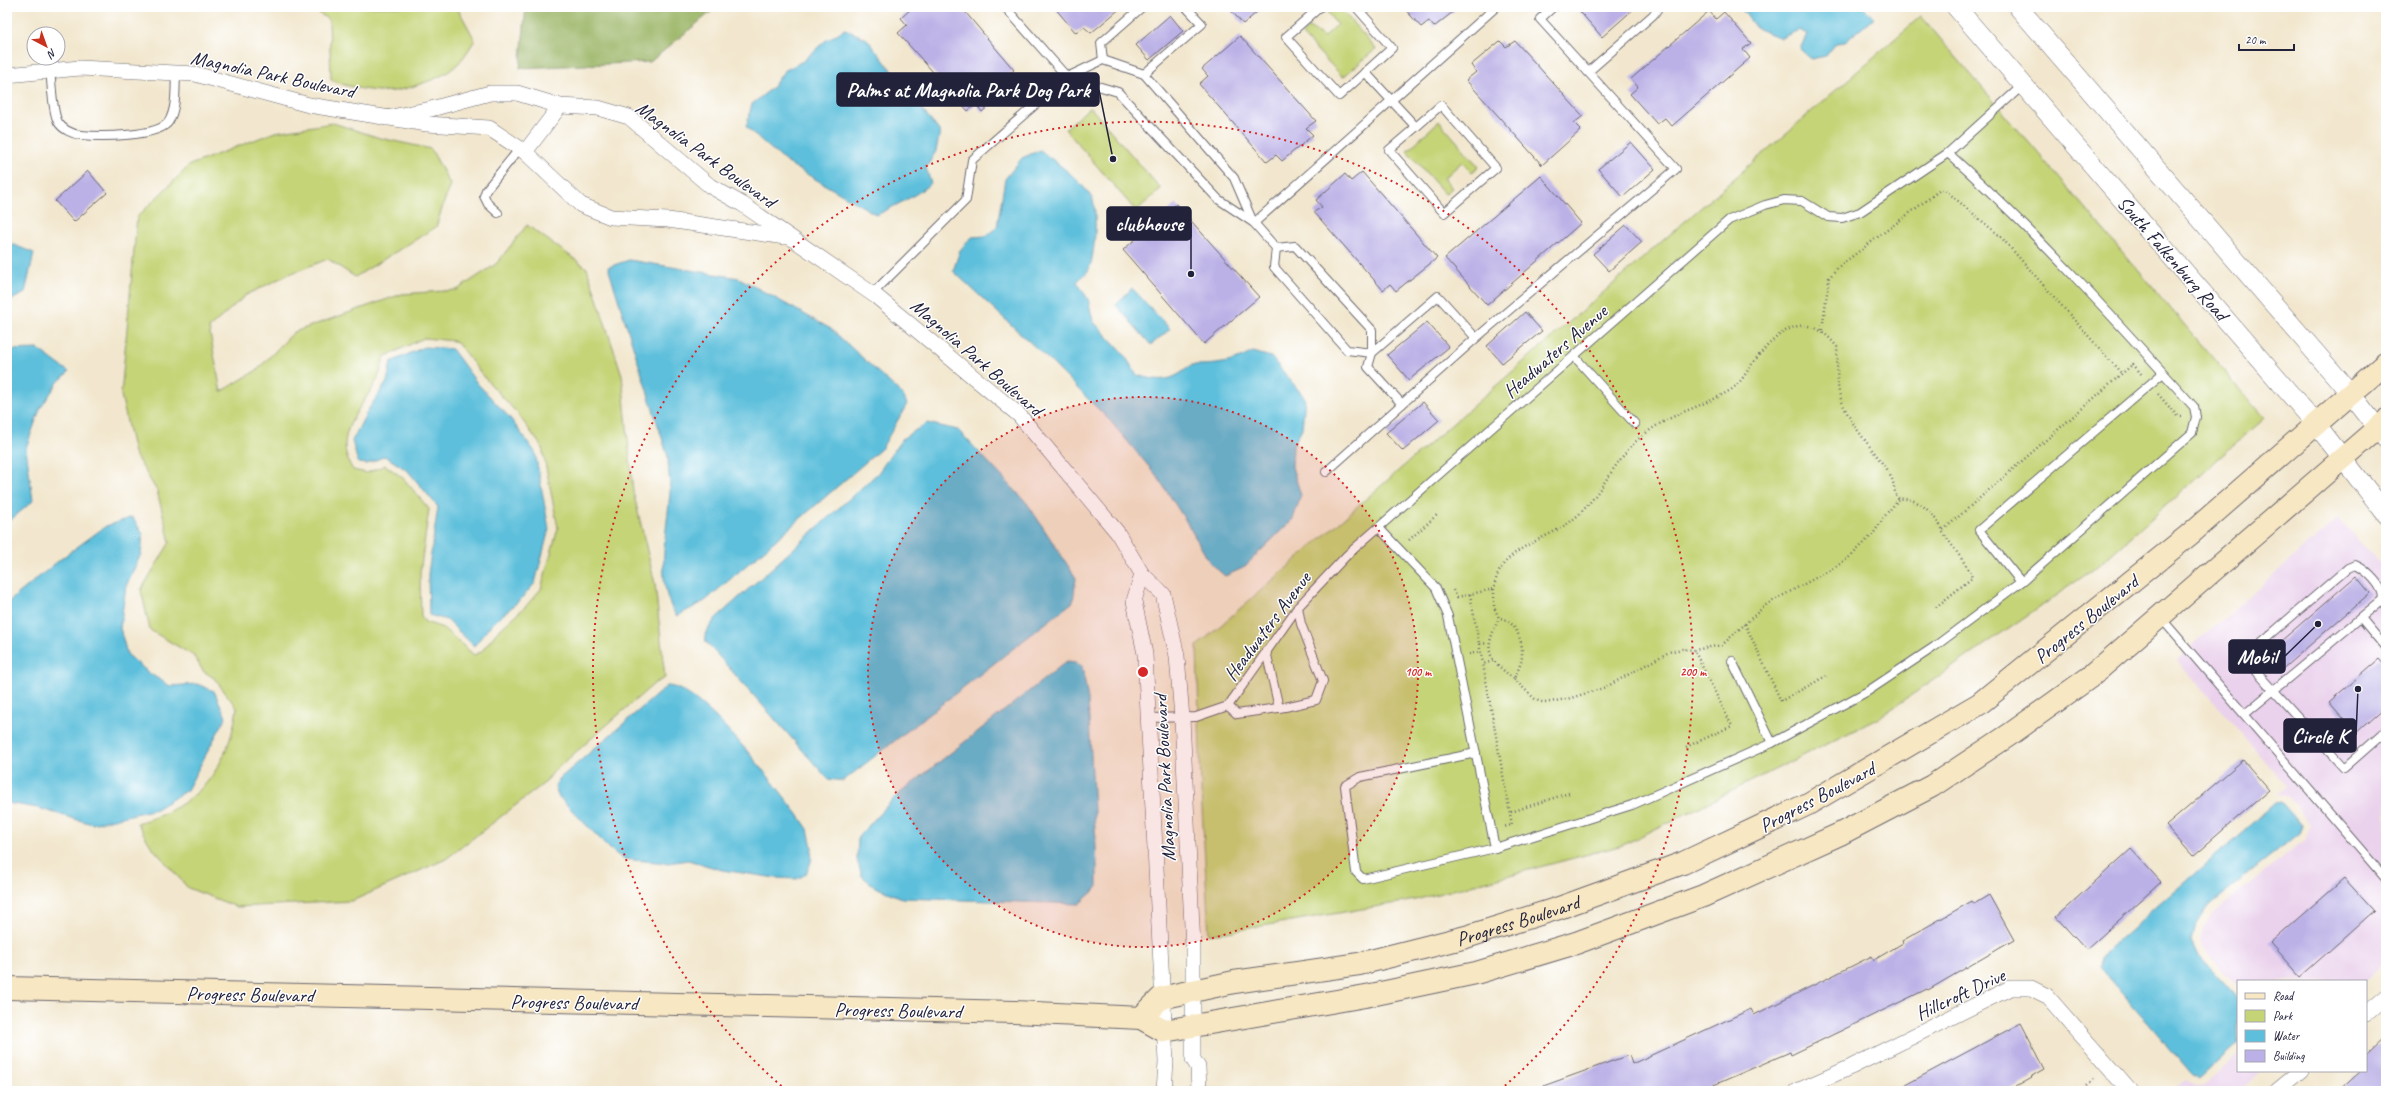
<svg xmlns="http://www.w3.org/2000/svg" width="2393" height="1098" font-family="Caveat,sans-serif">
	<rect width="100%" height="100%" fill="#fff"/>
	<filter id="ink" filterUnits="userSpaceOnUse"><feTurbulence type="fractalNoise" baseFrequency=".025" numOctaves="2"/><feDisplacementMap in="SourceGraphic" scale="8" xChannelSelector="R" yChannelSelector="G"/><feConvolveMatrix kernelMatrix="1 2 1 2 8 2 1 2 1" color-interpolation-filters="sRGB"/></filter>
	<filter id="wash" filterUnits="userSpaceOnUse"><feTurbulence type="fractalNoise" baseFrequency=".012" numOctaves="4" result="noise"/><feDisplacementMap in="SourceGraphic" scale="16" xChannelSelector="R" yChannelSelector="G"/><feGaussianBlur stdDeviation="0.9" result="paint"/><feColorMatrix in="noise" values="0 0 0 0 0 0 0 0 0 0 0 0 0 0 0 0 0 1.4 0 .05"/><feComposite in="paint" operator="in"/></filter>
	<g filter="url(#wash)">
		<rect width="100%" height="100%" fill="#f2e7ce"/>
		<g fill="#ead1ec">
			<polygon points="2337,519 2386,569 2386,962 2365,981 2238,981 2238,987 2206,952 2201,941 2204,928 2214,912 2305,839 2310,826 2288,797 2278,794 2287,786 2177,660"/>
			<polygon points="2238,1055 2238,1071 2262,1071 2239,1091 2178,1091 2175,1087 2186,1080 2197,1087 2204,1086"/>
		</g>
		<g fill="#c5d477" stroke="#747b59" fill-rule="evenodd">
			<path d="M 310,7 L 457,7 L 475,40 C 468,51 462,61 452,69 C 442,78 408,89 394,91 C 376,93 347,87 331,80 L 329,20 Z"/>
			<polygon points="1336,7 1339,7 1376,49 1343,77 1302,35 1309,27 1324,37 1337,25 1328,13"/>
			<polygon points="1921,16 2264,418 2097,567 1877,719 1623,845 1415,900 1209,935 1201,790 1197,646"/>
			<polygon points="1090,107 1161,189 1136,211 1065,129"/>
			<polygon points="1439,121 1479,167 1472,172 1462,162 1444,178 1452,188 1445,194 1407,151"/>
			<path d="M 333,123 L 380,138 L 431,149 L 450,184 L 436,227 L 355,277 L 328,259 L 287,275 L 246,295 L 209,328 L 221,392 L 257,370 L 294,332 L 402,294 L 457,290 L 496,264 L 527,225 L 587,268 L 622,375 L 633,491 L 655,584 L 665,678 L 655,683 L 553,772 L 547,781 L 446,859 L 352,901 L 237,907 L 188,888 L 151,846 L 137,823 C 198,807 228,770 237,708 L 214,678 L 203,671 L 194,656 L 150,630 L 141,590 L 170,542 L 157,491 L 134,453 L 121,395 L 137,217 L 190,165 L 275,132 ZM 424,338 L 454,341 L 458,344 L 484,377 L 517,413 L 542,447 L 558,528 L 541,589 L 526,606 L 497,632 L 481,652 L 474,655 L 443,628 L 425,622 L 421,617 L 420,573 L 429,509 L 403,478 L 385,465 L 367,473 L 353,470 C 330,434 363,408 378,378 C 381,372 382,364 384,357 Z"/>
		</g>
		<polygon fill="#9cb668" stroke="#5f6c52" points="526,7 717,7 650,62 520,68"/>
		<g fill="#5dbfdb" stroke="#40708b">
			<polygon points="1740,7 1863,7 1874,18 1845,42 1836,43 1826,56 1811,59 1800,49 1807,34 1799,30 1781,38 1756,28"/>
			<path d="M 845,29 L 867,39 L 940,132 L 936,151 L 926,168 L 931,183 C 915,197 895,205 877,215 L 786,162 L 746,127 L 752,104 L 772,88 L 784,71 L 803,61 L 825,41 Z"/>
			<path d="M 1040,150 C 1058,164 1079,178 1092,198 C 1098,208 1095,260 1088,271 C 1085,275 1080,278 1077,282 L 1088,299 L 1093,321 L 1123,353 L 1137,375 C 1161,382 1172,382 1191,365 C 1216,365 1230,364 1253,352 L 1271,357 L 1305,398 L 1302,428 L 1293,446 L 1292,467 L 1301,495 L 1293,519 L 1243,568 L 1225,576 L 1210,563 L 1186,521 L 1157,476 L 1111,422 L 1049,360 L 953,271 L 960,250 L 972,237 L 986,236 L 997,227 L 1005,179 L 1022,158 Z"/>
			<polygon points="7,242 34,253 25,293 7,302"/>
			<path d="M 629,260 L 739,278 L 831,329 L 903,395 L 907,404 L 882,448 L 705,601 L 677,616 C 653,586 668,527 670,491 C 670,480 668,468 668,457 L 608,267 Z"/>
			<polygon points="1132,288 1170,329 1151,345 1116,305"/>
			<polygon points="424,347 452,349 477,383 510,418 535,452 549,529 535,583 520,600 491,625 474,646 447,620 429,615 428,574 438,507 408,471 385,456 367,464 358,463 352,441 368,410 387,382 391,362"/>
			<polygon points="38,349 69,372 58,382 40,409 26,448 33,501 7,523 7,350"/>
			<polygon points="927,423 958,430 1027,503 1076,578 1073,602 843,781 828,779 706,642 705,634 715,619 878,473 902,439"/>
			<polygon points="132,517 143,534 141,554 126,586 120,628 127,654 149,673 170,686 197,684 214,691 226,717 187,790 156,809 92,824 38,808 7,803 7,603 62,558 106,526"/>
			<polygon points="1067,661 1075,662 1082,666 1088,699 1097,866 1097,888 1079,904 902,898 875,887 862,876 857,860 858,837 895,797"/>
			<path d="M 667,686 C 701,686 775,785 797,813 L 808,829 L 812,847 L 811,862 L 806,874 L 797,879 L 776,878 L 722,870 L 688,860 L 668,863 L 623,859 L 610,849 L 559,797 L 555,787 L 559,779 Z"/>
			<polygon points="2281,802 2302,826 2299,833 2208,906 2196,924 2192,941 2199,956 2238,999 2238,1043 2199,1079 2192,1074 2100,967 2101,958 2106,951 2275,803"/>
		</g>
		<g id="blocks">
			<g fill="#bbb1e6">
				<polygon points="913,7 961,7 1014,70 1006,77 1013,85 982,112 976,104 968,111 898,33 907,25 901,18"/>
				<polygon points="1054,7 1122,7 1091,33 1084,27 1076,33"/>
				<polygon points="1228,7 1263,7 1243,24"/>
				<polygon points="1403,7 1459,7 1434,27 1429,21 1421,27"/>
				<polygon points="1576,7 1636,7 1602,37"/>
				<polygon points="1709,11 1716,19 1724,12 1751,43 1743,49 1750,58 1672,126 1665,118 1657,124 1630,94 1638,87 1631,79"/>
				<polygon points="1170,15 1183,31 1149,60 1136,45"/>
				<polygon points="1240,36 1316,121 1306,128 1313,135 1282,161 1276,155 1267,162 1199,84 1208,76 1202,69"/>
				<polygon points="1500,41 1506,47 1515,41 1583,116 1574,123 1581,130 1542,165 1466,80 1476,72 1471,65"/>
				<polygon points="1631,142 1655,169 1623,197 1598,169"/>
				<polygon points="88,171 107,193 74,222 55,201"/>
				<polygon points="1362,172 1437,258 1396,291 1390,284 1383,290 1314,212 1322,207 1316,200 1345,174 1351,181"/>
				<polygon points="1541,176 1581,223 1487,305 1445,258"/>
				<polygon points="1176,204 1259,297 1204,344 1123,250"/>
				<polygon points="1626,225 1642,242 1609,271 1593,254"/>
				<polygon points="1525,312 1542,331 1502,363 1487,346"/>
				<polygon points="1427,322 1449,347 1409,380 1387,355"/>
				<polygon points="1423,402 1439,420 1403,451 1386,433"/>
				<polygon points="2356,576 2370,593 2280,671 2266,654"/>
				<polygon points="2379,659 2386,667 2386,706 2356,733 2329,702"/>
				<polygon points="2243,760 2269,790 2193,856 2166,826"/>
				<polygon points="2131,849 2161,882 2086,950 2056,917"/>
				<polygon points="2344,878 2374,911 2300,977 2270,943"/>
				<polygon points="1989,895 2014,940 1928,990 1927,989 1791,1055 1790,1052 1700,1091 1535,1091 1535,1089 1629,1055 1632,1064 1751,1009 1754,1015 1872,956 1874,960 1903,943 1902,941 1972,901 1974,904"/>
				<polygon points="2021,1023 2045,1069 2031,1077 2032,1078 2009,1091 1894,1091"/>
				<polygon points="2386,1037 2386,1091 2339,1091 2361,1071 2366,1071 2366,1056"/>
			</g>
		</g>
	</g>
	<g filter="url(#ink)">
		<use href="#blocks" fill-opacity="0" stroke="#6b676e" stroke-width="1"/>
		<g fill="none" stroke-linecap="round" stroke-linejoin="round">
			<g stroke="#6b676e" stroke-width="10">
				<g id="service">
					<polyline points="1005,7 1067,77 1118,92 1218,199 1254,223 1276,248 1274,267 1347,350 1372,353 1438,296 1476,338"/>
					<polyline points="1320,7 1286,37 1339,96 1392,48 1356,7"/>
					<polyline points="1553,7 1540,19 1588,72"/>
					<polyline points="1103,60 1101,43 1142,7"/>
					<path d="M 50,71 C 52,84 52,111 58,122 C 63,130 73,134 81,135 C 99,137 160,137 169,121 C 177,107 175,89 176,73"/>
					<polyline points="1365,72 1416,127 1441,105 1496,168 1444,213 1389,150 1416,127"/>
					<polyline points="1144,74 1202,24 1186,7"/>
					<polyline points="498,213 488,204 484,196 486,190 520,148"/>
					<polyline points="1254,223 1496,7"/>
					<polyline points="1276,248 1295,246 1372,330 1372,353 1368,367 1402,404 1476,338 1676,169 1588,72 1653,15 1659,7"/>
					<polyline points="872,294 966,200 972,160 1067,77 1103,60 1144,74 1234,178 1253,222"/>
					<polyline points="1574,356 1635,424"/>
					<polyline points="1326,472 1402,404"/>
					<polyline points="1379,528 1436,588 1448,616 1495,848"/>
					<polyline points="2021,582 1979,530 2163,373"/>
					<path d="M 2386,605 C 2381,599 2384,595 2381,590 C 2377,581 2364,568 2355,565 L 2348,568 L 2249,653 L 2247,658 L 2248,662 L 2344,768 L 2386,731"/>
					<polyline points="2161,618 2386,879"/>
					<polyline points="2361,618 2386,648"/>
					<polyline points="1266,651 1279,708"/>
					<polyline points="1732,661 1772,743"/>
					<polyline points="1228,706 1237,714 1285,707 1316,700 1323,681 1301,624 1298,607"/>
					<polyline points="2245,714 2382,600"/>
					<polyline points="1148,718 1196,717 1228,706 1298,607 1347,555 1729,220 1765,205 1784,200 1802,201 1828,217 1842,218 1860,212 1948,153 2023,85"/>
					<path d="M 1476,753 L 1360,777 L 1345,786 L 1356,872 L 1363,879 L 1495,848 L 1632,805 L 1772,743 L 1868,691 L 1934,647 L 2025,579 L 2192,433 L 2196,417 L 2194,407 C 2115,319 2036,232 1948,153"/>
				</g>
			</g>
			<g stroke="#6b676e" stroke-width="16">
				<g id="minor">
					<polyline points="7,75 80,68 195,74 309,105 427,124 489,128 525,152 581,205 611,217 668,220 785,237"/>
					<polyline points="386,118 431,109 490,93 517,93 560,106 598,108 629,117 710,186 742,204 877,297 1019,415 1117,532 1142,574 1163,594 1177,656 1182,718 1193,947 1193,1059 1198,1067 1199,1091"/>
					<polyline points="525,152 560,106"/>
					<polyline points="1142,574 1134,601 1145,654 1166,1062 1164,1091"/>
					<polyline points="2366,1014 2386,997"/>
					<polyline points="1797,1091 1851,1067 2010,988 2031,988 2047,996 2130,1091"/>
					<polyline points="2277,1091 2301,1071"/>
				</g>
			</g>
			<g stroke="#6b676e" stroke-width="20">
				<g id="tertiary">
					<polyline points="1956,7 2316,424 2386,514"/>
					<polyline points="2018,7 2351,394 2386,439"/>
				</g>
			</g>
			<g stroke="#6b676e" stroke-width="24">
				<g id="secondary">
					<polyline points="7,988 1015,1012 1141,1018 1164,1031 1371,995 1476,973 1576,943 1703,896 1840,834 1932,786 2012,733 2090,677 2386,421"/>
					<path id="s1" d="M 1141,1018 L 1161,998 L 1234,982 L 1359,964 L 1466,937 L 1559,908 L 1683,863 L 1808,804 L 1979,704 L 2189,535 L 2386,363"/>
				</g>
			</g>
			<g stroke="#6b676e" stroke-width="2.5" stroke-dasharray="1 3" stroke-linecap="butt">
				<polyline points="1822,330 1829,278 1837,268 1940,190 1945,190 2001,237 2122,374"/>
				<polyline points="2158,394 2177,416 2183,416"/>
				<path d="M 1646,433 C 1675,411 1704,407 1732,389 C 1742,382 1748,369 1755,360 C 1779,330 1807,307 1837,347 C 1838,365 1835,384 1842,402 C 1853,430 1876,451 1891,477 C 1895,484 1893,493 1899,499 C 1920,497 1933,514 1943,530"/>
				<polyline points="1409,540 1438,514"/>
				<path d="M 1494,589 L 1494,607 L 1499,618 C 1515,619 1523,641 1522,655 C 1522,664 1517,671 1514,679 C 1485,656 1484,651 1499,618"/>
				<path d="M 1453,590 L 1457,597 L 1494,589 C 1499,547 1542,543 1571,521 C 1601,498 1613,460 1642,436"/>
				<polyline points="1470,594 1479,644 1488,643"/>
				<polyline points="1936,607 1972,578 1970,571 1942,531 2133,364 2142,375"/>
				<polyline points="1745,624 1781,701 1826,676"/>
				<polyline points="1479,644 1483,663"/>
				<polyline points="1469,654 1480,652"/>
				<polyline points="1493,661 1483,664 1512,825 1503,827"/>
				<polyline points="1514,679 1536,700 1545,703 1571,698 1606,687 1669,652 1682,649 1694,650 1722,645 1767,604 1834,568 1851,556 1873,534 1887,513 1899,499"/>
				<polyline points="1686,747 1732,726 1694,650"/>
				<polyline points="1511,812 1569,793"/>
				<polyline points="2087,1085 2096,1077"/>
			</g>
			<use href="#service" stroke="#fff" stroke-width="8"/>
			<use href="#minor" stroke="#fff" stroke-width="15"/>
			<use href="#tertiary" stroke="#fff" stroke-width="19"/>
			<use href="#secondary" stroke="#f8e7c3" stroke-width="22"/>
		</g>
	</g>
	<circle cx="1143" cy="672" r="275" fill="#d62828" fill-opacity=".12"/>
	<g fill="none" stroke="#d62828" stroke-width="2" stroke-dasharray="2 4">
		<circle cx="1143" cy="672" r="275"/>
		<path d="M786 1090A550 550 0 1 1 1500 1090"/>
	</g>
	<g text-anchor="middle" stroke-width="3" stroke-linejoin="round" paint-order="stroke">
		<g font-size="20" fill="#22223b" stroke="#fff">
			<text transform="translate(273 74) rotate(12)" y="7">Magnolia Park Boulevard</text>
			<text transform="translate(706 154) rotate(36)" y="7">Magnolia Park Boulevard</text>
			<text transform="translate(2173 258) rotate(49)" y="7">South Falkenburg Road</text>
			<text transform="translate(1555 351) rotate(-41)" y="7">Headwaters Avenue</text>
			<text transform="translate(977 357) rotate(41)" y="7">Magnolia Park Boulevard</text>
			<text transform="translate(2086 619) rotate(-39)" y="7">Progress Boulevard</text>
			<text transform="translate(1267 626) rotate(-53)" y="7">Headwaters Avenue</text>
			<text transform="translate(1164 778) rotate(-93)" y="7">Magnolia Park Boulevard</text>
			<text transform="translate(1817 797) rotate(-28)" y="7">Progress Boulevard</text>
			<text dy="7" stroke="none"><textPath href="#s1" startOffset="394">Progress Boulevard</textPath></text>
			<text transform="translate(250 994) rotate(1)" y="7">Progress Boulevard</text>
			<text transform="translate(1960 994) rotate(-25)" y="7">Hillcroft Drive</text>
			<text transform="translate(574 1002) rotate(1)" y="7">Progress Boulevard</text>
			<text transform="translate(898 1010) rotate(1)" y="7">Progress Boulevard</text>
		</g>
	</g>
	<circle cx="1143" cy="672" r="6" fill="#d62828" stroke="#fff" stroke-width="2"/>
	<g font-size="12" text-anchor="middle" font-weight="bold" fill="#d62828" stroke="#fff" stroke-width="3" stroke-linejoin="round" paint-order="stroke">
		<text x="1418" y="676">100 m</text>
		<text x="1693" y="676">200 m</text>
	</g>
	<path fill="none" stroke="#22223b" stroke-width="1.5" d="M1113 159L1099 90M1191 274L1191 223M2318 624L2285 656M2358 689L2356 735"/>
	<g fill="#22223b" stroke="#fff" stroke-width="1.5">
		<circle cx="1113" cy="159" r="4"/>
		<circle cx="1191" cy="274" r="4"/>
		<circle cx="2318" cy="624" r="4"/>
		<circle cx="2358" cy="689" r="4"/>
	</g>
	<g fill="#22223b" stroke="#22223b" stroke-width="1.5">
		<rect x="837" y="73" width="262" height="33" rx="4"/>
		<rect x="1107" y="207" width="84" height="33" rx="4"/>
		<rect x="2229" y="640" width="56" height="33" rx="4"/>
		<rect x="2284" y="719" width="72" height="33" rx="4"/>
	</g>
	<g font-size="21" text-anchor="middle" font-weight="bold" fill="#fff">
		<text x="968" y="97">Palms at Magnolia Park Dog Park</text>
		<text x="1149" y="231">clubhouse</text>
		<text x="2257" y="664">Mobil</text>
		<text x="2320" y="743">Circle K</text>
	</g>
	<rect width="2393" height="1098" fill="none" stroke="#fff" stroke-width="24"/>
	<rect x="2237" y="980" width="130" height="92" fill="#ffffff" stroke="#a7a7b1"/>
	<rect x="2245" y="993" width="20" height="6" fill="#f8e7c3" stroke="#a7a7b1"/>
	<text x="2273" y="1000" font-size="12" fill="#22223b">Road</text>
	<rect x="2245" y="1010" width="20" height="12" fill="#c5d477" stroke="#a7a7b1"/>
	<text x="2273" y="1020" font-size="12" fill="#22223b">Park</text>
	<rect x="2245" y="1030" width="20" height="12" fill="#5dbfdb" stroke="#a7a7b1"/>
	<text x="2273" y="1040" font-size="12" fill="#22223b">Water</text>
	<rect x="2245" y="1050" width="20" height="12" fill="#bbb1e6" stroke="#a7a7b1"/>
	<text x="2273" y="1060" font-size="12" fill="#22223b">Building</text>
	<g transform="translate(46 46) rotate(139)"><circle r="19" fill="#ffffff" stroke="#a7a7b1"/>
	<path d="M0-3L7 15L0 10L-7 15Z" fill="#c8321e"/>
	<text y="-6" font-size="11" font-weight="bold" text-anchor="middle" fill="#22223b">N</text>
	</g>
	<path d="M2239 44v6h55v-6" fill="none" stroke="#22223b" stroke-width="2"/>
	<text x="2245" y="44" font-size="12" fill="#22223b" stroke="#ffffff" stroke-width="3" paint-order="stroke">20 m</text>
</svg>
